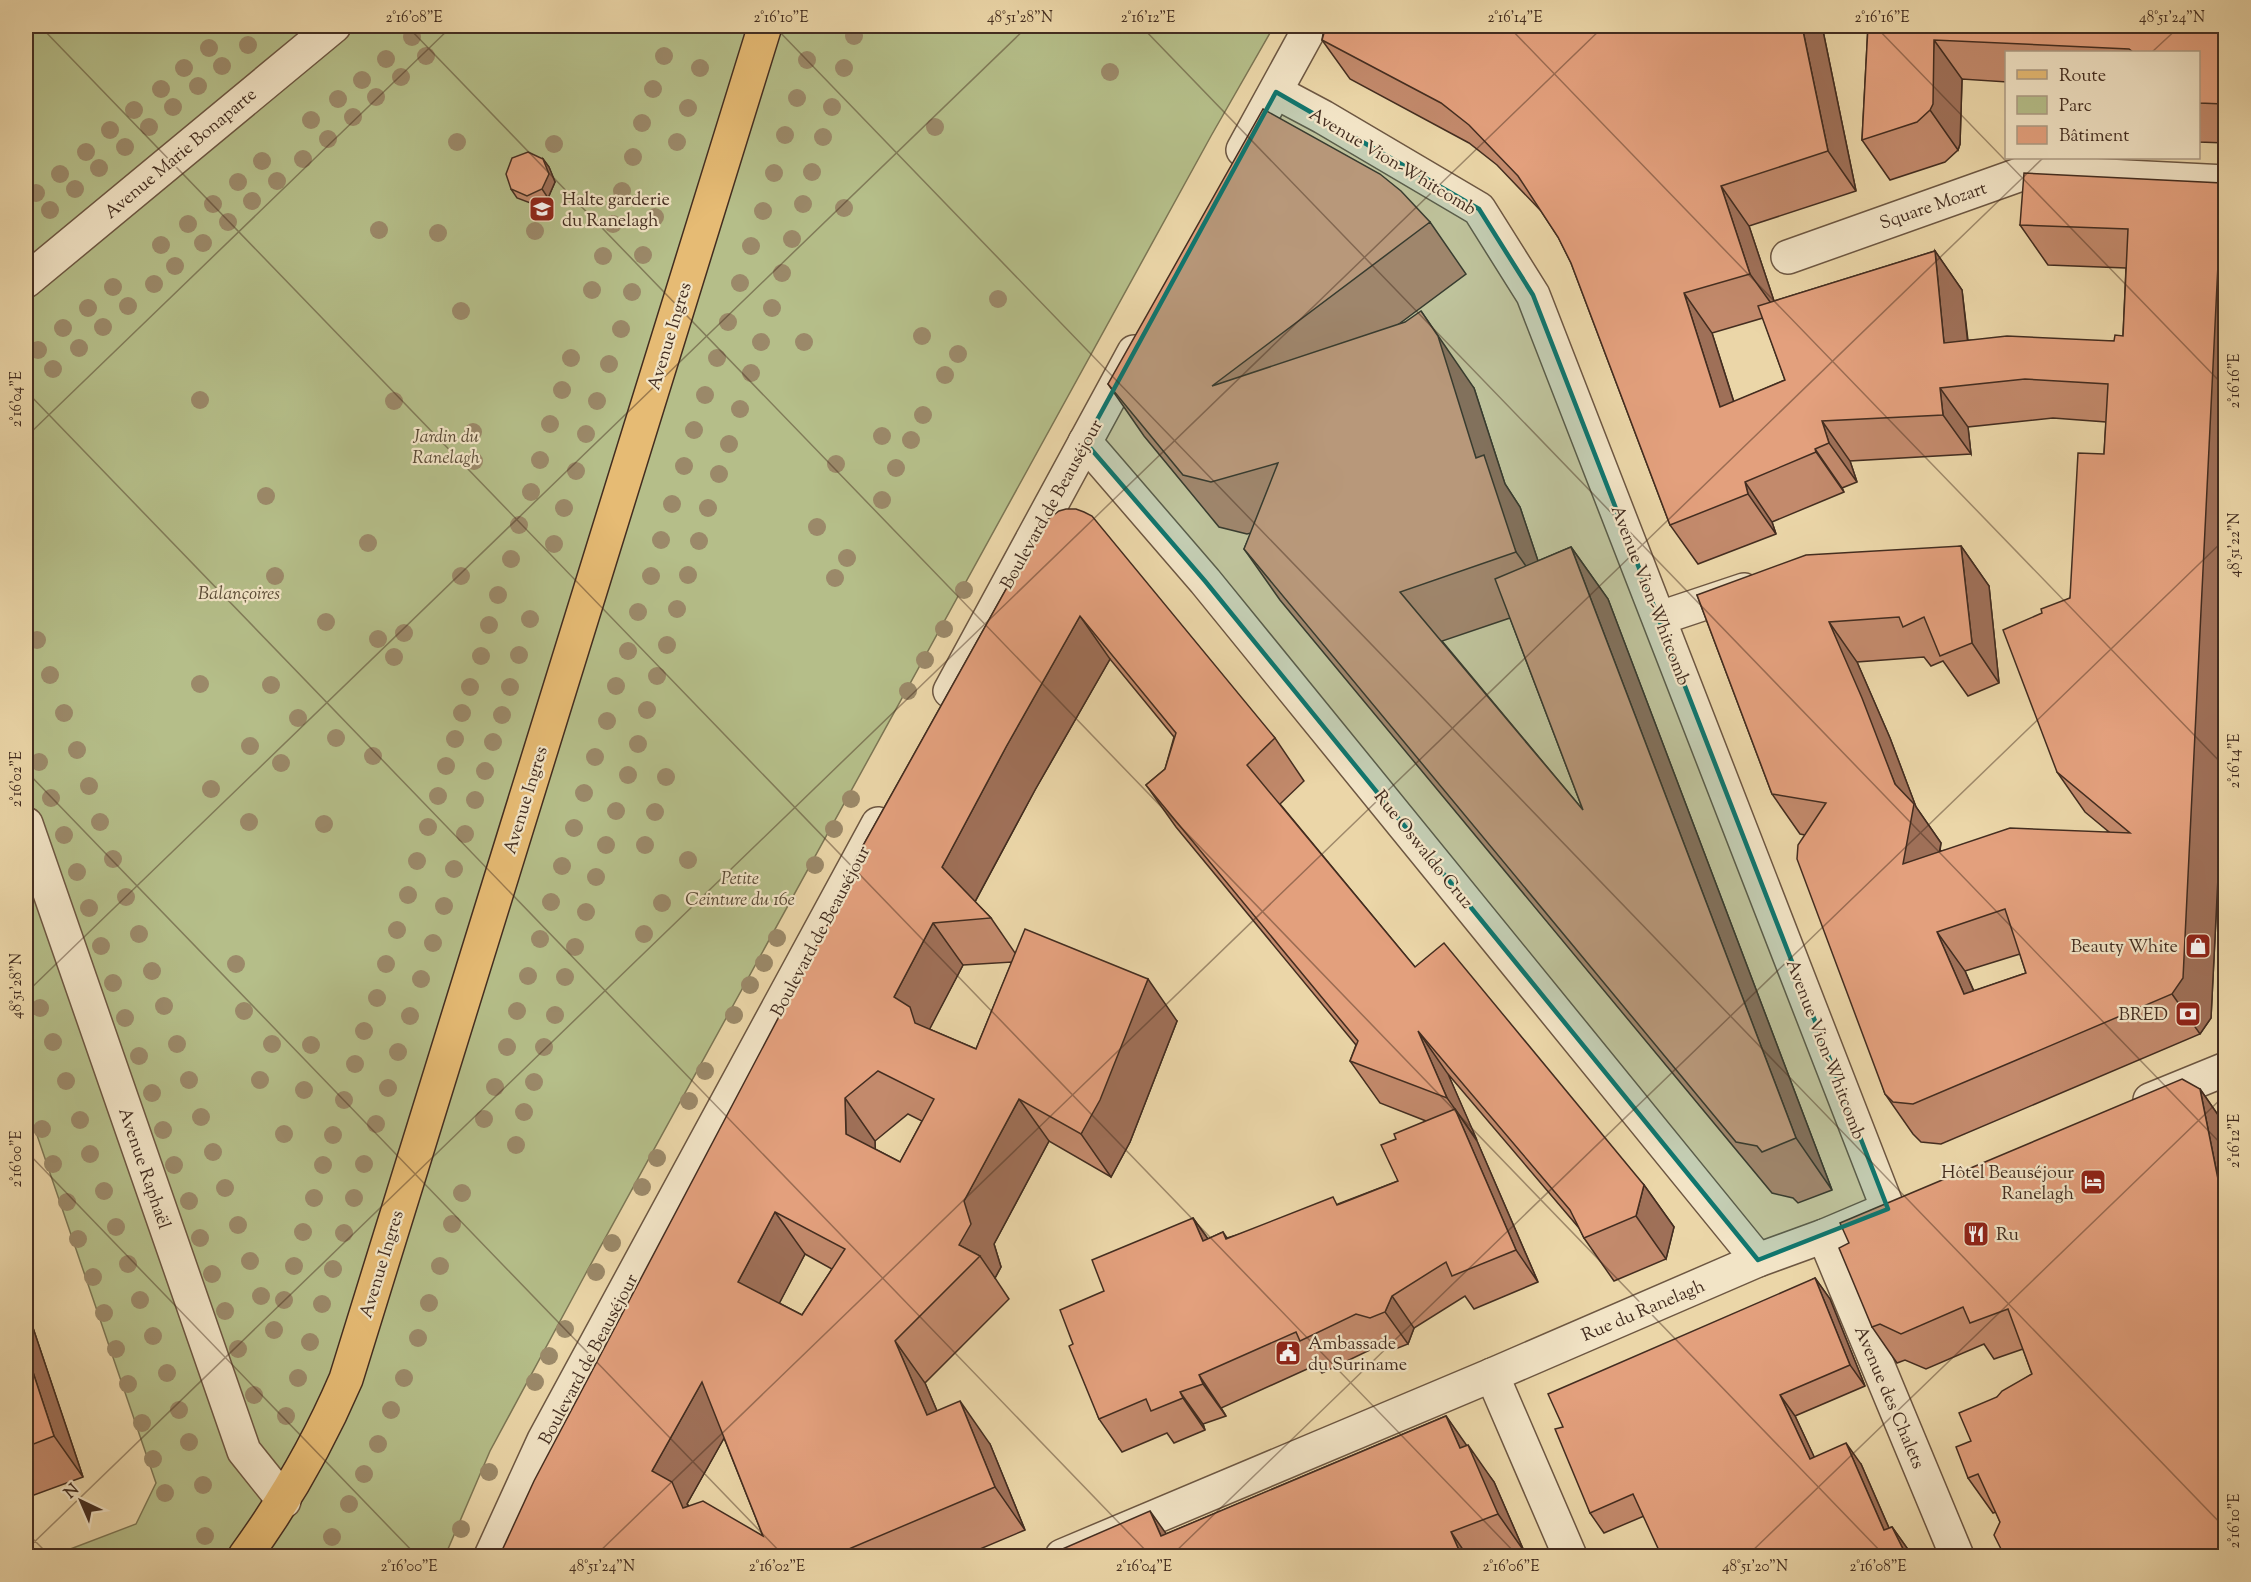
<svg xmlns="http://www.w3.org/2000/svg" width="2251" height="1582" font-family="'Sorts Mill Goudy',serif">
	<rect width="100%" height="100%" fill="#ebd6a8"/>
	<filter id="stains"><feTurbulence type="fractalNoise" baseFrequency=".00333" numOctaves="4"/><feColorMatrix values="0 0 0 0 .2 0 0 0 0 .09 0 0 0 0 .02 0 0 0 .5 -.17"/></filter>
	<radialGradient id="worn" r=".72"><stop offset=".6" stop-color="#630" stop-opacity="0"/><stop offset="1" stop-color="#630" stop-opacity=".3"/></radialGradient>
	<polygon fill="#b5be89" stroke="#7c7654" stroke-width="1.5" points="26,26 1274,26 1211,136 586,1273 490,1451 445,1556 52,1556 136,1524 156,1483 26,1103"/>
	<g fill="none" stroke-linecap="round" stroke-linejoin="round">
		<g stroke="#6d5742" stroke-width="36">
			<g id="minor">
				<polyline points="1276,92 1323,117 1479,209 1533,295 1888,1209"/>
				<polyline points="1243,150 1311,26"/>
				<polyline points="1788,257 2027,172 2226,182"/>
				<polyline points="26,281 334,26"/>
				<polyline points="1085,442 1205,581 1758,1260"/>
				<polyline points="1660,618 1744,590"/>
				<polyline points="950,691 1134,352"/>
				<polyline points="26,824 244,1451 284,1501"/>
				<polyline points="2150,1100 2226,1069"/>
				<polyline points="1824,1236 1957,1556"/>
				<polyline points="1492,1375 1570,1556"/>
				<polyline points="491,1556 544,1440 878,824"/>
				<polyline points="1062,1556 1492,1375 1758,1260 1824,1236 1883,1211"/>
			</g>
		</g>
		<g stroke="#432d20" stroke-width="36">
			<path id="major" d="M 245,1556 C 285,1501 319,1442 346,1379 L 765,26"/>
		</g>
		<use href="#minor" stroke="#f2e4c6" stroke-width="33"/>
		<use href="#major" stroke="#e6bb74" stroke-width="33"/>
	</g>
	<g fill="#9b8969">
		<circle cx="854" cy="36" r="9"/>
		<circle cx="412" cy="37" r="9"/>
		<circle cx="248" cy="45" r="9"/>
		<circle cx="209" cy="48" r="9"/>
		<circle cx="426" cy="56" r="9"/>
		<circle cx="664" cy="56" r="9"/>
		<circle cx="386" cy="59" r="9"/>
		<circle cx="807" cy="60" r="9"/>
		<circle cx="222" cy="66" r="9"/>
		<circle cx="184" cy="68" r="9"/>
		<circle cx="700" cy="68" r="9"/>
		<circle cx="844" cy="68" r="9"/>
		<circle cx="1110" cy="72" r="9"/>
		<circle cx="401" cy="77" r="9"/>
		<circle cx="362" cy="80" r="9"/>
		<circle cx="198" cy="86" r="9"/>
		<circle cx="161" cy="89" r="9"/>
		<circle cx="653" cy="89" r="9"/>
		<circle cx="376" cy="97" r="9"/>
		<circle cx="797" cy="98" r="9"/>
		<circle cx="338" cy="99" r="9"/>
		<circle cx="173" cy="107" r="9"/>
		<circle cx="832" cy="107" r="9"/>
		<circle cx="688" cy="108" r="9"/>
		<circle cx="134" cy="110" r="9"/>
		<circle cx="353" cy="117" r="9"/>
		<circle cx="311" cy="120" r="9"/>
		<circle cx="642" cy="123" r="9"/>
		<circle cx="149" cy="127" r="9"/>
		<circle cx="935" cy="127" r="9"/>
		<circle cx="110" cy="130" r="9"/>
		<circle cx="785" cy="135" r="9"/>
		<circle cx="823" cy="137" r="9"/>
		<circle cx="328" cy="139" r="9"/>
		<circle cx="457" cy="142" r="9"/>
		<circle cx="677" cy="142" r="9"/>
		<circle cx="554" cy="144" r="9"/>
		<circle cx="125" cy="147" r="9"/>
		<circle cx="86" cy="152" r="9"/>
		<circle cx="633" cy="157" r="9"/>
		<circle cx="303" cy="159" r="9"/>
		<circle cx="262" cy="161" r="9"/>
		<circle cx="99" cy="168" r="9"/>
		<circle cx="812" cy="172" r="9"/>
		<circle cx="774" cy="173" r="9"/>
		<circle cx="60" cy="174" r="9"/>
		<circle cx="277" cy="181" r="9"/>
		<circle cx="238" cy="182" r="9"/>
		<circle cx="75" cy="189" r="9"/>
		<circle cx="622" cy="191" r="9"/>
		<circle cx="36" cy="193" r="9"/>
		<circle cx="252" cy="201" r="9"/>
		<circle cx="213" cy="204" r="9"/>
		<circle cx="803" cy="204" r="9"/>
		<circle cx="844" cy="208" r="9"/>
		<circle cx="50" cy="210" r="9"/>
		<circle cx="763" cy="211" r="9"/>
		<circle cx="655" cy="217" r="9"/>
		<circle cx="228" cy="222" r="9"/>
		<circle cx="188" cy="224" r="9"/>
		<circle cx="613" cy="224" r="9"/>
		<circle cx="379" cy="230" r="9"/>
		<circle cx="535" cy="231" r="9"/>
		<circle cx="438" cy="233" r="9"/>
		<circle cx="792" cy="239" r="9"/>
		<circle cx="203" cy="243" r="9"/>
		<circle cx="161" cy="245" r="9"/>
		<circle cx="751" cy="246" r="9"/>
		<circle cx="643" cy="255" r="9"/>
		<circle cx="603" cy="256" r="9"/>
		<circle cx="175" cy="266" r="9"/>
		<circle cx="782" cy="273" r="9"/>
		<circle cx="740" cy="283" r="9"/>
		<circle cx="154" cy="284" r="9"/>
		<circle cx="113" cy="287" r="9"/>
		<circle cx="592" cy="290" r="9"/>
		<circle cx="632" cy="292" r="9"/>
		<circle cx="998" cy="299" r="9"/>
		<circle cx="128" cy="306" r="9"/>
		<circle cx="88" cy="308" r="9"/>
		<circle cx="772" cy="308" r="9"/>
		<circle cx="461" cy="311" r="9"/>
		<circle cx="728" cy="322" r="9"/>
		<circle cx="103" cy="327" r="9"/>
		<circle cx="63" cy="328" r="9"/>
		<circle cx="621" cy="329" r="9"/>
		<circle cx="922" cy="336" r="9"/>
		<circle cx="761" cy="342" r="9"/>
		<circle cx="804" cy="342" r="9"/>
		<circle cx="79" cy="348" r="9"/>
		<circle cx="38" cy="350" r="9"/>
		<circle cx="958" cy="354" r="9"/>
		<circle cx="571" cy="358" r="9"/>
		<circle cx="717" cy="358" r="9"/>
		<circle cx="609" cy="364" r="9"/>
		<circle cx="53" cy="369" r="9"/>
		<circle cx="751" cy="373" r="9"/>
		<circle cx="945" cy="375" r="9"/>
		<circle cx="562" cy="390" r="9"/>
		<circle cx="705" cy="395" r="9"/>
		<circle cx="200" cy="400" r="9"/>
		<circle cx="394" cy="401" r="9"/>
		<circle cx="597" cy="401" r="9"/>
		<circle cx="740" cy="409" r="9"/>
		<circle cx="923" cy="415" r="9"/>
		<circle cx="550" cy="424" r="9"/>
		<circle cx="694" cy="430" r="9"/>
		<circle cx="473" cy="432" r="9"/>
		<circle cx="586" cy="434" r="9"/>
		<circle cx="882" cy="436" r="9"/>
		<circle cx="911" cy="440" r="9"/>
		<circle cx="729" cy="444" r="9"/>
		<circle cx="540" cy="460" r="9"/>
		<circle cx="474" cy="461" r="9"/>
		<circle cx="836" cy="464" r="9"/>
		<circle cx="684" cy="466" r="9"/>
		<circle cx="896" cy="468" r="9"/>
		<circle cx="576" cy="471" r="9"/>
		<circle cx="719" cy="474" r="9"/>
		<circle cx="531" cy="492" r="9"/>
		<circle cx="266" cy="496" r="9"/>
		<circle cx="882" cy="500" r="9"/>
		<circle cx="672" cy="504" r="9"/>
		<circle cx="564" cy="508" r="9"/>
		<circle cx="708" cy="508" r="9"/>
		<circle cx="519" cy="525" r="9"/>
		<circle cx="817" cy="527" r="9"/>
		<circle cx="661" cy="540" r="9"/>
		<circle cx="699" cy="541" r="9"/>
		<circle cx="368" cy="543" r="9"/>
		<circle cx="554" cy="544" r="9"/>
		<circle cx="847" cy="558" r="9"/>
		<circle cx="511" cy="559" r="9"/>
		<circle cx="688" cy="575" r="9"/>
		<circle cx="275" cy="576" r="9"/>
		<circle cx="461" cy="576" r="9"/>
		<circle cx="651" cy="576" r="9"/>
		<circle cx="835" cy="578" r="9"/>
		<circle cx="964" cy="590" r="9"/>
		<circle cx="498" cy="595" r="9"/>
		<circle cx="677" cy="609" r="9"/>
		<circle cx="638" cy="612" r="9"/>
		<circle cx="530" cy="619" r="9"/>
		<circle cx="326" cy="622" r="9"/>
		<circle cx="489" cy="625" r="9"/>
		<circle cx="944" cy="629" r="9"/>
		<circle cx="404" cy="633" r="9"/>
		<circle cx="378" cy="639" r="9"/>
		<circle cx="37" cy="640" r="9"/>
		<circle cx="667" cy="645" r="9"/>
		<circle cx="628" cy="651" r="9"/>
		<circle cx="519" cy="655" r="9"/>
		<circle cx="481" cy="656" r="9"/>
		<circle cx="394" cy="657" r="9"/>
		<circle cx="925" cy="660" r="9"/>
		<circle cx="50" cy="675" r="9"/>
		<circle cx="657" cy="676" r="9"/>
		<circle cx="200" cy="684" r="9"/>
		<circle cx="271" cy="685" r="9"/>
		<circle cx="616" cy="686" r="9"/>
		<circle cx="470" cy="687" r="9"/>
		<circle cx="510" cy="687" r="9"/>
		<circle cx="908" cy="691" r="9"/>
		<circle cx="647" cy="710" r="9"/>
		<circle cx="64" cy="713" r="9"/>
		<circle cx="462" cy="713" r="9"/>
		<circle cx="502" cy="715" r="9"/>
		<circle cx="298" cy="718" r="9"/>
		<circle cx="607" cy="721" r="9"/>
		<circle cx="336" cy="738" r="9"/>
		<circle cx="455" cy="739" r="9"/>
		<circle cx="493" cy="742" r="9"/>
		<circle cx="638" cy="744" r="9"/>
		<circle cx="250" cy="746" r="9"/>
		<circle cx="77" cy="750" r="9"/>
		<circle cx="373" cy="756" r="9"/>
		<circle cx="595" cy="757" r="9"/>
		<circle cx="39" cy="762" r="9"/>
		<circle cx="281" cy="763" r="9"/>
		<circle cx="446" cy="766" r="9"/>
		<circle cx="485" cy="771" r="9"/>
		<circle cx="628" cy="775" r="9"/>
		<circle cx="666" cy="777" r="9"/>
		<circle cx="89" cy="786" r="9"/>
		<circle cx="211" cy="789" r="9"/>
		<circle cx="584" cy="793" r="9"/>
		<circle cx="438" cy="796" r="9"/>
		<circle cx="51" cy="798" r="9"/>
		<circle cx="851" cy="799" r="9"/>
		<circle cx="475" cy="800" r="9"/>
		<circle cx="616" cy="811" r="9"/>
		<circle cx="655" cy="812" r="9"/>
		<circle cx="100" cy="822" r="9"/>
		<circle cx="249" cy="822" r="9"/>
		<circle cx="324" cy="824" r="9"/>
		<circle cx="428" cy="827" r="9"/>
		<circle cx="574" cy="828" r="9"/>
		<circle cx="834" cy="829" r="9"/>
		<circle cx="465" cy="834" r="9"/>
		<circle cx="64" cy="835" r="9"/>
		<circle cx="606" cy="845" r="9"/>
		<circle cx="645" cy="845" r="9"/>
		<circle cx="113" cy="859" r="9"/>
		<circle cx="688" cy="860" r="9"/>
		<circle cx="417" cy="861" r="9"/>
		<circle cx="815" cy="865" r="9"/>
		<circle cx="562" cy="866" r="9"/>
		<circle cx="454" cy="869" r="9"/>
		<circle cx="77" cy="872" r="9"/>
		<circle cx="596" cy="877" r="9"/>
		<circle cx="408" cy="895" r="9"/>
		<circle cx="126" cy="897" r="9"/>
		<circle cx="551" cy="902" r="9"/>
		<circle cx="662" cy="903" r="9"/>
		<circle cx="444" cy="906" r="9"/>
		<circle cx="89" cy="908" r="9"/>
		<circle cx="586" cy="912" r="9"/>
		<circle cx="397" cy="930" r="9"/>
		<circle cx="139" cy="934" r="9"/>
		<circle cx="644" cy="934" r="9"/>
		<circle cx="777" cy="938" r="9"/>
		<circle cx="540" cy="939" r="9"/>
		<circle cx="433" cy="943" r="9"/>
		<circle cx="101" cy="946" r="9"/>
		<circle cx="575" cy="947" r="9"/>
		<circle cx="764" cy="963" r="9"/>
		<circle cx="236" cy="964" r="9"/>
		<circle cx="386" cy="964" r="9"/>
		<circle cx="152" cy="971" r="9"/>
		<circle cx="528" cy="976" r="9"/>
		<circle cx="565" cy="977" r="9"/>
		<circle cx="421" cy="979" r="9"/>
		<circle cx="113" cy="983" r="9"/>
		<circle cx="750" cy="985" r="9"/>
		<circle cx="377" cy="998" r="9"/>
		<circle cx="164" cy="1006" r="9"/>
		<circle cx="40" cy="1008" r="9"/>
		<circle cx="244" cy="1011" r="9"/>
		<circle cx="517" cy="1011" r="9"/>
		<circle cx="555" cy="1015" r="9"/>
		<circle cx="734" cy="1015" r="9"/>
		<circle cx="410" cy="1016" r="9"/>
		<circle cx="125" cy="1018" r="9"/>
		<circle cx="364" cy="1031" r="9"/>
		<circle cx="53" cy="1042" r="9"/>
		<circle cx="177" cy="1044" r="9"/>
		<circle cx="272" cy="1044" r="9"/>
		<circle cx="311" cy="1045" r="9"/>
		<circle cx="507" cy="1047" r="9"/>
		<circle cx="544" cy="1047" r="9"/>
		<circle cx="398" cy="1052" r="9"/>
		<circle cx="139" cy="1056" r="9"/>
		<circle cx="355" cy="1064" r="9"/>
		<circle cx="705" cy="1071" r="9"/>
		<circle cx="189" cy="1080" r="9"/>
		<circle cx="260" cy="1080" r="9"/>
		<circle cx="66" cy="1081" r="9"/>
		<circle cx="534" cy="1082" r="9"/>
		<circle cx="495" cy="1087" r="9"/>
		<circle cx="388" cy="1088" r="9"/>
		<circle cx="304" cy="1090" r="9"/>
		<circle cx="152" cy="1093" r="9"/>
		<circle cx="344" cy="1100" r="9"/>
		<circle cx="689" cy="1101" r="9"/>
		<circle cx="524" cy="1112" r="9"/>
		<circle cx="201" cy="1117" r="9"/>
		<circle cx="484" cy="1119" r="9"/>
		<circle cx="80" cy="1120" r="9"/>
		<circle cx="376" cy="1124" r="9"/>
		<circle cx="42" cy="1129" r="9"/>
		<circle cx="163" cy="1130" r="9"/>
		<circle cx="284" cy="1134" r="9"/>
		<circle cx="333" cy="1135" r="9"/>
		<circle cx="516" cy="1145" r="9"/>
		<circle cx="213" cy="1152" r="9"/>
		<circle cx="90" cy="1154" r="9"/>
		<circle cx="657" cy="1158" r="9"/>
		<circle cx="53" cy="1164" r="9"/>
		<circle cx="364" cy="1164" r="9"/>
		<circle cx="174" cy="1165" r="9"/>
		<circle cx="323" cy="1165" r="9"/>
		<circle cx="642" cy="1187" r="9"/>
		<circle cx="225" cy="1188" r="9"/>
		<circle cx="104" cy="1191" r="9"/>
		<circle cx="462" cy="1193" r="9"/>
		<circle cx="314" cy="1198" r="9"/>
		<circle cx="354" cy="1198" r="9"/>
		<circle cx="189" cy="1201" r="9"/>
		<circle cx="67" cy="1202" r="9"/>
		<circle cx="452" cy="1224" r="9"/>
		<circle cx="238" cy="1225" r="9"/>
		<circle cx="116" cy="1227" r="9"/>
		<circle cx="303" cy="1232" r="9"/>
		<circle cx="344" cy="1233" r="9"/>
		<circle cx="200" cy="1238" r="9"/>
		<circle cx="78" cy="1239" r="9"/>
		<circle cx="612" cy="1243" r="9"/>
		<circle cx="250" cy="1261" r="9"/>
		<circle cx="128" cy="1264" r="9"/>
		<circle cx="294" cy="1266" r="9"/>
		<circle cx="440" cy="1266" r="9"/>
		<circle cx="333" cy="1269" r="9"/>
		<circle cx="596" cy="1272" r="9"/>
		<circle cx="212" cy="1274" r="9"/>
		<circle cx="93" cy="1277" r="9"/>
		<circle cx="261" cy="1296" r="9"/>
		<circle cx="140" cy="1300" r="9"/>
		<circle cx="284" cy="1300" r="9"/>
		<circle cx="429" cy="1303" r="9"/>
		<circle cx="322" cy="1304" r="9"/>
		<circle cx="225" cy="1311" r="9"/>
		<circle cx="104" cy="1313" r="9"/>
		<circle cx="565" cy="1329" r="9"/>
		<circle cx="274" cy="1330" r="9"/>
		<circle cx="153" cy="1336" r="9"/>
		<circle cx="418" cy="1338" r="9"/>
		<circle cx="310" cy="1342" r="9"/>
		<circle cx="116" cy="1349" r="9"/>
		<circle cx="238" cy="1349" r="9"/>
		<circle cx="549" cy="1356" r="9"/>
		<circle cx="167" cy="1373" r="9"/>
		<circle cx="298" cy="1378" r="9"/>
		<circle cx="404" cy="1378" r="9"/>
		<circle cx="535" cy="1382" r="9"/>
		<circle cx="128" cy="1384" r="9"/>
		<circle cx="254" cy="1395" r="9"/>
		<circle cx="179" cy="1410" r="9"/>
		<circle cx="391" cy="1410" r="9"/>
		<circle cx="286" cy="1416" r="9"/>
		<circle cx="142" cy="1423" r="9"/>
		<circle cx="189" cy="1442" r="9"/>
		<circle cx="378" cy="1444" r="9"/>
		<circle cx="153" cy="1459" r="9"/>
		<circle cx="489" cy="1472" r="9"/>
		<circle cx="364" cy="1474" r="9"/>
		<circle cx="203" cy="1485" r="9"/>
		<circle cx="165" cy="1493" r="9"/>
		<circle cx="349" cy="1504" r="9"/>
		<circle cx="461" cy="1529" r="9"/>
		<circle cx="205" cy="1536" r="9"/>
		<circle cx="332" cy="1537" r="9"/>
	</g>
	<g fill="#c38a6c" stroke="#432d20" stroke-width="1.5" fill-rule="evenodd">
		<path d="M 1822,26 L 1856,191 L 1749,226 L 1774,301 L 1935,251 L 1962,290 L 1968,340 L 2114,341 L 2123,336 L 2126,268 L 2048,265 L 2020,225 L 2222,183 L 2226,188 L 2226,717 L 2211,1018 L 2200,1034 L 1941,1144 L 1921,1142 L 1913,1134 L 1885,1094 L 1805,835 L 1800,834 L 1772,794 L 1697,595 L 1961,546 L 1989,586 L 1999,683 L 1968,696 L 1943,661 L 1931,666 L 1924,657 L 1857,662 L 1890,738 L 1916,807 L 1941,843 L 1940,851 L 2109,832 L 2085,812 L 2057,772 L 2042,613 L 2070,598 L 2104,454 L 2106,422 L 2053,418 L 1968,427 L 1971,454 L 1850,461 L 1857,482 L 1842,488 L 1844,492 L 1772,522 L 1776,534 L 1698,564 L 1670,525 L 1571,263 L 1558,237 L 1541,211 L 1497,165 L 1469,143 L 1350,79 L 1322,40 L 1323,34 L 1321,31 ZM 1763,318 L 1785,380 L 1734,402 L 1712,333 ZM 2020,954 L 2026,973 L 1974,991 L 1965,971 Z"/>
		<polygon points="1868,26 2226,26 2226,143 2199,142 2199,52 2007,52 2007,82 1962,79 1960,144 1958,150 1945,162 1890,180 1862,140"/>
		<polygon points="543,159 549,167 555,182 548,198 533,204 517,198 511,189"/>
		<path d="M 1430,222 L 1466,274 L 1399,324 L 1474,388 L 1505,484 L 1520,507 L 1538,561 L 1571,547 L 1608,599 L 1832,1190 L 1798,1203 L 1793,1198 L 1772,1193 L 1280,600 L 1244,549 L 1251,533 L 1247,534 L 1219,527 L 1144,436 L 1108,384 ZM 1510,618 L 1583,810 L 1442,641 Z"/>
		<path d="M 1043,523 L 1275,738 L 1304,781 L 1280,804 L 1415,967 L 1644,1185 L 1674,1227 L 1666,1259 L 1614,1281 L 1584,1238 L 1579,1228 L 1448,1074 L 1538,1282 L 1474,1309 L 1465,1296 L 1414,1328 L 1408,1344 L 1393,1350 L 1378,1346 L 1322,1373 L 1316,1365 L 1221,1408 L 1226,1416 L 1203,1424 L 1205,1430 L 1174,1443 L 1167,1433 L 1122,1452 L 1099,1419 L 1073,1344 L 1104,1291 L 1193,1218 L 1208,1239 L 1223,1232 L 1227,1238 L 1338,1204 L 1398,1181 L 1396,1139 L 1426,1121 L 1380,1103 L 1350,1061 L 1356,1045 L 1176,827 L 1146,785 L 1165,769 L 1174,737 L 1110,659 L 1035,790 L 975,902 L 991,918 L 1015,953 L 1177,1021 L 1130,1142 L 1111,1177 L 1049,1141 L 994,1244 L 1001,1267 L 995,1278 L 1009,1299 L 925,1383 L 937,1411 L 990,1444 L 1025,1530 L 961,1557 L 499,1557 L 859,866 L 855,860 ZM 1012,962 L 976,1049 L 929,1029 L 963,965 ZM 908,1114 L 922,1121 L 900,1162 L 875,1149 L 875,1141 ZM 805,1254 L 832,1269 L 802,1315 L 779,1303 ZM 724,1438 L 763,1536 L 689,1506 L 687,1504 Z"/>
		<polygon points="2200,1089 2225,1125 2226,1128 2226,1557 2003,1553 2000,1522 1996,1512 1993,1513 1968,1478 1971,1441 1997,1397 2032,1374 2023,1349 1994,1359 1984,1344 1926,1369 1905,1360 1897,1363 1872,1327"/>
		<polygon points="1815,1278 1830,1299 1865,1386 1795,1416 1814,1457 1861,1464 1889,1528 1892,1527 1907,1548 1644,1516 1604,1533 1590,1513 1563,1427"/>
		<polygon points="26,1307 83,1477 26,1498"/>
		<polygon points="1446,1416 1466,1446 1494,1482 1524,1551 1510,1557 1044,1557 1166,1534"/>
	</g>
	<g fill="#9f7058" stroke="#432d20" stroke-width="1.5">
		<polygon points="1802,26 1822,26 1856,191 1828,151"/>
		<polygon points="1934,40 1962,79 1960,144 1958,150 1930,110"/>
		<polygon points="543,159 549,167 555,182 548,198 542,189"/>
		<polygon points="2222,183 2226,188 2226,717 2211,1018 2200,1034 2172,994"/>
		<polygon points="1721,186 1749,226 1778,313 1750,274"/>
		<polygon points="1935,251 1962,290 1972,382 1944,343"/>
		<polygon points="1684,293 1712,333 1748,447 1720,407"/>
		<polygon points="1421,311 1474,388 1505,484 1520,507 1552,603 1516,552 1476,458"/>
		<polygon points="1940,388 1968,427 1971,454 1943,415"/>
		<polygon points="1822,421 1850,461 1857,482 1829,443"/>
		<polygon points="1815,449 1842,488 1844,492 1816,452"/>
		<polygon points="1745,482 1772,522 1776,534 1748,494"/>
		<polygon points="1961,546 1989,586 1999,683 1972,643"/>
		<polygon points="1571,547 1608,599 1832,1190 1796,1138"/>
		<polygon points="1080,616 1110,659 1035,790 971,909 942,867 1006,747"/>
		<polygon points="1829,622 1857,662 1890,738 1916,807 1941,843 1930,903 1903,864 1895,784"/>
		<polygon points="933,923 963,965 925,1038 894,997"/>
		<polygon points="1937,932 1965,971 1992,1034 1964,994"/>
		<polygon points="1148,979 1177,1021 1130,1142 1111,1177 1081,1134"/>
		<polygon points="1418,1031 1448,1074 1477,1140 1447,1098"/>
		<polygon points="2200,1089 2225,1125 2226,1128 2226,1219"/>
		<polygon points="845,1098 875,1141 876,1176 846,1134"/>
		<polygon points="1019,1099 1049,1141 994,1244 1001,1267 995,1278 980,1256 959,1245 964,1201"/>
		<polygon points="1455,1109 1477,1141 1538,1282 1516,1250"/>
		<polygon points="1644,1185 1674,1227 1666,1259 1636,1216"/>
		<polygon points="775,1212 805,1254 768,1325 738,1282"/>
		<polygon points="1193,1218 1216,1250 1203,1241"/>
		<polygon points="1815,1278 1830,1299 1865,1386 1850,1365"/>
		<polygon points="1392,1296 1414,1328 1408,1344 1385,1312"/>
		<polygon points="26,1307 83,1477 54,1436 26,1351"/>
		<polygon points="895,1341 925,1383 957,1458 927,1415"/>
		<polygon points="1199,1375 1221,1408 1226,1416 1203,1384"/>
		<polygon points="702,1382 732,1424 687,1504 702,1525 684,1510 652,1471"/>
		<polygon points="1180,1392 1203,1424 1205,1430 1183,1398"/>
		<polygon points="1780,1395 1795,1416 1825,1480 1810,1459"/>
		<polygon points="960,1401 990,1444 1025,1530 995,1487"/>
		<polygon points="1446,1416 1472,1453 1468,1445 1494,1482 1524,1551 1498,1514 1460,1448"/>
		<polygon points="1846,1443 1861,1464 1899,1551 1884,1530"/>
		<polygon points="1150,1511 1177,1549 1161,1536"/>
		<polygon points="1892,1527 1907,1548 1911,1557 1907,1557"/>
		<polygon points="1451,1532 1468,1557 1462,1557"/>
	</g>
	<g fill="#e3a07d" stroke="#432d20" stroke-width="1.5" fill-rule="evenodd">
		<path d="M 1324,26 L 1802,26 L 1828,151 L 1721,186 L 1750,274 L 1684,293 L 1720,407 L 1785,380 L 1758,306 L 1935,251 L 1944,343 L 2007,336 L 2114,341 L 2115,335 L 2123,336 L 2128,229 L 2020,225 L 2024,173 L 2222,183 L 2183,978 L 2172,994 L 1913,1104 L 1893,1102 L 1885,1094 L 1797,859 L 1798,845 L 1826,803 L 1772,794 L 1697,595 L 1806,555 L 1961,546 L 1972,643 L 1940,656 L 1924,617 L 1903,627 L 1899,617 L 1829,622 L 1862,698 L 1895,784 L 1914,804 L 1903,864 L 2010,828 L 2130,833 L 2057,772 L 2003,630 L 2042,613 L 2041,609 L 2070,598 L 2078,453 L 2104,454 L 2108,384 L 2025,379 L 1940,388 L 1943,415 L 1822,421 L 1829,443 L 1815,449 L 1816,452 L 1745,482 L 1748,494 L 1670,525 L 1571,263 L 1558,237 L 1518,176 L 1469,125 L 1441,103 L 1322,40 L 1324,33 L 1321,31 ZM 2005,909 L 2026,973 L 1964,994 L 1937,932 Z"/>
		<polygon points="1868,26 2226,26 2226,81 2224,104 2199,103 2199,52 2133,52 2129,49 1934,40 1933,104 1930,110 1917,122 1862,140"/>
		<polygon points="1263,109 1380,174 1401,191 1430,222 1212,386 1405,322 1421,311 1438,336 1476,458 1484,455 1516,552 1400,592 1583,810 1495,579 1571,547 1796,1138 1762,1152 1757,1146 1736,1142 1244,549 1278,463 1211,482 1183,475 1108,384"/>
		<polygon points="528,152 543,159 549,174 542,189 527,196 511,189 506,174 512,158"/>
		<path d="M 1066,509 L 1076,509 L 1084,512 L 1092,516 L 1275,738 L 1247,765 L 1415,967 L 1444,943 L 1644,1185 L 1636,1216 L 1584,1238 L 1570,1210 L 1418,1031 L 1447,1098 L 1350,1061 L 1358,1041 L 1146,785 L 1165,769 L 1176,733 L 1080,616 L 1006,747 L 942,867 L 991,918 L 933,923 L 894,997 L 910,1007 L 915,1023 L 976,1049 L 1025,929 L 1148,979 L 1100,1100 L 1081,1134 L 1019,1099 L 964,1201 L 971,1224 L 959,1245 L 980,1256 L 895,1341 L 927,1415 L 960,1401 L 995,1487 L 830,1557 L 499,1557 L 534,1481 L 860,863 L 855,860 L 1043,523 L 1059,511 ZM 878,1071 L 934,1099 L 900,1162 L 846,1134 L 845,1098 ZM 775,1212 L 845,1249 L 802,1315 L 738,1282 ZM 702,1382 L 763,1536 L 703,1501 L 683,1508 L 672,1482 L 652,1471 Z"/>
		<polygon points="2182,1079 2200,1089 2226,1219 2226,1557 2001,1557 2003,1553 1994,1535 2000,1522 1978,1474 1968,1478 1956,1447 1971,1441 1959,1413 1997,1397 2002,1391 2032,1374 2008,1309 1970,1323 1963,1307 1901,1334 1880,1324 1872,1327 1839,1248 1849,1243 1840,1223"/>
		<polygon points="1455,1109 1516,1250 1452,1276 1446,1262 1392,1296 1385,1312 1370,1318 1356,1314 1300,1341 1296,1332 1199,1375 1203,1384 1180,1392 1183,1398 1151,1411 1146,1399 1099,1419 1069,1346 1073,1344 1060,1310 1104,1291 1092,1260 1193,1218 1203,1241 1223,1232 1226,1239 1333,1197 1337,1205 1398,1181 1381,1145 1396,1139 1394,1134"/>
		<polygon points="1815,1278 1850,1365 1780,1395 1810,1459 1846,1443 1884,1530 1892,1527 1907,1557 1662,1557 1633,1494 1590,1513 1555,1429 1563,1427 1548,1394"/>
		<polygon points="26,1351 54,1436 26,1447"/>
		<polygon points="1446,1416 1460,1448 1468,1445 1498,1514 1451,1532 1462,1557 1044,1557 1150,1511 1161,1536"/>
	</g>
	<path fill="#0f766e" fill-opacity="0.2" stroke="#0f766e" stroke-width="4.5" stroke-linejoin="round" d="M 1276,92 L 1479,209 L 1533,295 L 1888,1209 L 1758,1260 L 1205,581 L 1085,442 Z"/>
	<path fill="none" stroke="#432d20" stroke-width="1.5" stroke-opacity="0.45" d="M 40,26 L 1518,1556M 407,26 L 1885,1556M 774,26 L 2226,1529M 1141,26 L 2226,1149M 1508,26 L 2226,768M 1875,26 L 2226,388M 2152,52 L 2180,26M 26,391 L 1151,1556M 26,437 L 452,26M 26,771 L 784,1556M 26,993 L 1028,26M 26,1151 L 417,1556M 26,1532 L 50,1556M 26,1550 L 1604,26M 595,1556 L 2043,158M 1171,1556 L 2226,538M 1747,1556 L 2226,1094"/>
	<defs>
		<g id="school-square" transform="scale(1.35)"><rect x="-9" y="-9" width="18" height="18" rx="4" fill="#8f2418" stroke="#f2e4c6"/><path d="M0-5L7-2L0 1L-7-2ZM-4 1L0 2.5L4 1V4Q0 6-4 4Z" fill="#fff"/></g>
		<g id="shop-square" transform="scale(1.35)"><rect x="-9" y="-9" width="18" height="18" rx="4" fill="#8f2418" stroke="#f2e4c6"/><path d="M-5-2.5h2.3a2.7 3.5 0 0 1 5.4 0H5L5.5 6h-11ZM-1.5-2.5h3a1.5 2.3 0 0 0-3 0Z" fill="#fff"/></g>
		<g id="bank-square" transform="scale(1.35)"><rect x="-9" y="-9" width="18" height="18" rx="4" fill="#8f2418" stroke="#f2e4c6"/><path d="M-6-4H6V4H-6ZM0-2.3a2.3 2.3 0 1 0 0 4.6a2.3 2.3 0 1 0 0-4.6Z" fill="#fff"/></g>
		<g id="hotel-square" transform="scale(1.35)"><rect x="-9" y="-9" width="18" height="18" rx="4" fill="#8f2418" stroke="#f2e4c6"/><path d="M-6-4.5h1.5V1H6V5H4.5V3h-9V5H-6ZM-4 0a1.8 1.8 0 1 1 3.6 0ZM.5 0V-2.5h3Q6-2.5 6 0Z" fill="#fff"/></g>
		<g id="restaurant-square" transform="scale(1.35)"><rect x="-9" y="-9" width="18" height="18" rx="4" fill="#8f2418" stroke="#f2e4c6"/><path d="M-5-6h1v4h1v-4h1v4h1v-4h1v5L-1.5 .5V6h-2V.5L-5-1ZM5-6V6H3V1.5H1.5Q1.5-4 5-6Z" fill="#fff"/></g>
		<g id="civic-square" transform="scale(1.35)"><rect x="-9" y="-9" width="18" height="18" rx="4" fill="#8f2418" stroke="#f2e4c6"/><path d="M-.6-6.5H3V-4.5H.6V-3L4-1V1h2V6H-6V1h2V-1L-.6-3ZM-1.2 2.5V6h2.4V2.5Z" fill="#fff"/></g>
	</defs>
	<g fill-rule="evenodd">
		<use href="#school-square" x="542" y="209"/>
		<use href="#shop-square" x="2198" y="946"/>
		<use href="#bank-square" x="2188" y="1014"/>
		<use href="#hotel-square" x="2093" y="1182"/>
		<use href="#restaurant-square" x="1976" y="1234"/>
		<use href="#civic-square" x="1288" y="1353"/>
	</g>
	<g text-anchor="middle" stroke-width="4.5" stroke-linejoin="round" paint-order="stroke">
		<g font-size="18" fill="#432d20" stroke="#f2e4c6">
			<text transform="translate(180 153) rotate(-40)" y="6">Avenue Marie Bonaparte</text>
			<text transform="translate(1393 161) rotate(31)" y="6">Avenue Vion-Whitcomb</text>
			<text transform="translate(1933 205) rotate(-19)" y="6">Square Mozart</text>
			<text transform="translate(669 336) rotate(-73)" y="6">Avenue Ingres</text>
			<text transform="translate(1051 504) rotate(-61)" y="6">Boulevard de Beauséjour</text>
			<text transform="translate(1651 595) rotate(69)" y="6">Avenue Vion-Whitcomb</text>
			<text transform="translate(525 800) rotate(-73)" y="6">Avenue Ingres</text>
			<text transform="translate(1424 849) rotate(51)" y="6">Rue Oswaldo Cruz</text>
			<text transform="translate(820 931) rotate(-62)" y="6">Boulevard de Beauséjour</text>
			<text transform="translate(1826 1049) rotate(69)" y="6">Avenue Vion-Whitcomb</text>
			<text transform="translate(145 1168) rotate(71)" y="6">Avenue Raphaël</text>
			<text transform="translate(381 1264) rotate(-73)" y="6">Avenue Ingres</text>
			<text transform="translate(1643 1310) rotate(-23)" y="6">Rue du Ranelagh</text>
			<text transform="translate(588 1359) rotate(-62)" y="6">Boulevard de Beauséjour</text>
			<text transform="translate(1890 1397) rotate(67)" y="6">Avenue des Chalets</text>
		</g>
		<g font-size="18" fill="#432d20" stroke="#f2e4c6" text-anchor="start">
			<text x="562" y="205">Halte garderie<tspan x="562" dy="21">du Ranelagh</tspan></text>
			<text x="2178" y="952" text-anchor="end">Beauty White</text>
			<text x="2168" y="1020" text-anchor="end">BRED</text>
			<text x="2074" y="1178" text-anchor="end">Hôtel Beauséjour<tspan x="2074" dy="21">Ranelagh</tspan></text>
			<text x="1996" y="1240">Ru</text>
			<text x="1308" y="1349">Ambassade<tspan x="1308" dy="21">du Suriname</tspan></text>
		</g>
		<g font-size="18" font-style="italic" fill="#5a4a35" stroke="#f2e4c6">
			<text x="446" y="442">Jardin du<tspan x="446" dy="21">Ranelagh</tspan></text>
			<text x="239" y="599">Balançoires</text>
			<text x="740" y="884">Petite<tspan x="740" dy="21">Ceinture du 16e</tspan></text>
		</g>
	</g>
	<rect width="2251" height="1582" fill="none" stroke="#ebd6a8" stroke-width="66"/>
	<rect x="2005" y="51" width="195" height="108" fill="#f2e4c6" stroke="#ac9b84" stroke-width="1.5"/>
	<rect x="2017" y="70" width="30" height="9" fill="#e6bb74" stroke="#ac9b84" stroke-width="1.5"/>
	<text x="2059" y="81" font-size="18" fill="#432d20">Route</text>
	<rect x="2017" y="96" width="30" height="18" fill="#b5be89" stroke="#ac9b84" stroke-width="1.5"/>
	<text x="2059" y="111" font-size="18" fill="#432d20">Parc</text>
	<rect x="2017" y="126" width="30" height="18" fill="#e3a07d" stroke="#ac9b84" stroke-width="1.5"/>
	<text x="2059" y="141" font-size="18" fill="#432d20">Bâtiment</text>
	<g transform="translate(81 1501) rotate(316)" stroke="#f2e4c6" stroke-width="4.5" paint-order="stroke">
	<path d="M0-4.5L10 22L0 15L-10 22Z" fill="#432d20"/>
	<text y="-9" font-size="16" font-weight="bold" text-anchor="middle" fill="#432d20">N</text>
	</g>
	<rect x="33" y="33" width="2185" height="1516" fill="none" stroke="#432d20" stroke-width="2"/>
	<g font-size="15" text-anchor="middle" fill="#432d20">
		<text x="414" y="22">2°16'08"E</text>
		<text x="781" y="22">2°16'10"E</text>
		<text x="1020" y="22">48°51'28"N</text>
		<text x="1148" y="22">2°16'12"E</text>
		<text x="1515" y="22">2°16'14"E</text>
		<text x="1882" y="22">2°16'16"E</text>
		<text x="2172" y="22">48°51'24"N</text>
		<text transform="translate(2234 381) rotate(-90)" y="5">2°16'16"E</text>
		<text transform="translate(16 399) rotate(-90)" y="5">2°16'04"E</text>
		<text transform="translate(2234 545) rotate(-90)" y="5">48°51'22"N</text>
		<text transform="translate(2234 761) rotate(-90)" y="5">2°16'14"E</text>
		<text transform="translate(16 779) rotate(-90)" y="5">2°16'02"E</text>
		<text transform="translate(16 986) rotate(-90)" y="5">48°51'28"N</text>
		<text transform="translate(2234 1141) rotate(-90)" y="5">2°16'12"E</text>
		<text transform="translate(16 1159) rotate(-90)" y="5">2°16'00"E</text>
		<text transform="translate(2234 1521) rotate(-90)" y="5">2°16'10"E</text>
		<text x="409" y="1571">2°16'00"E</text>
		<text x="602" y="1571">48°51'24"N</text>
		<text x="777" y="1571">2°16'02"E</text>
		<text x="1144" y="1571">2°16'04"E</text>
		<text x="1511" y="1571">2°16'06"E</text>
		<text x="1755" y="1571">48°51'20"N</text>
		<text x="1878" y="1571">2°16'08"E</text>
	</g>
	<rect width="100%" height="100%" filter="url(#stains)"/>
	<rect width="100%" height="100%" fill="url(#worn)"/>
</svg>
